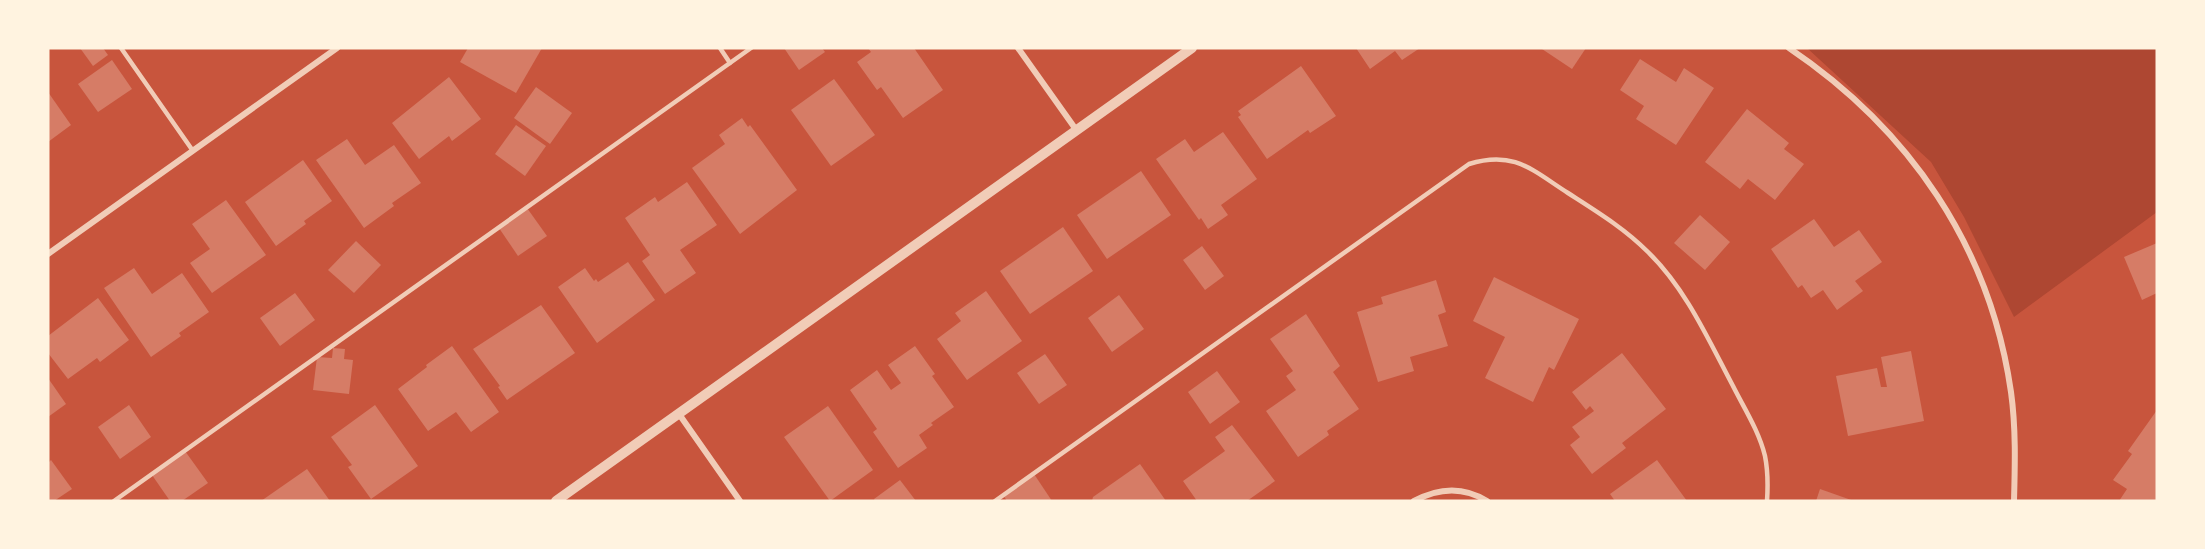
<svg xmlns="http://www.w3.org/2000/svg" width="2205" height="549" font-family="'Sofia Sans Condensed',sans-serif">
	<rect width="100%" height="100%" fill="#c8553d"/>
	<polygon fill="#ae4732" points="1807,48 2157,48 2157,212 2014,317 1964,217 1931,162"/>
	<g fill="#d67c66">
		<polygon points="80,48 103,48 108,55 93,66"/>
		<polygon points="468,48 542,48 516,93 460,62"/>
		<polygon points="784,48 822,48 825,52 799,70"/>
		<polygon points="868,48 914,48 943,90 903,118 881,87 877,90 857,62 871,52"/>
		<polygon points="1356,48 1420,48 1402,60 1395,51 1370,69"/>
		<polygon points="1543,48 1586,48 1572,69 1542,49"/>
		<polygon points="1640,59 1676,82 1684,68 1714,88 1676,145 1636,119 1644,106 1620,90"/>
		<polygon points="112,60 132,89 98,112 78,84"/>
		<polygon points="1301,66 1336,116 1310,133 1308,130 1267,159 1238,117 1241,115 1238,111"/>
		<polygon points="449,77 481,119 452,141 449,136 419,159 392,123"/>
		<polygon points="834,79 875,135 831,166 791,110"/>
		<polygon points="536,87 572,113 550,144 514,118"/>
		<polygon points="48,92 71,125 48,142"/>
		<polygon points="1747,109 1789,143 1784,149 1804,164 1775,200 1748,179 1740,189 1705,162"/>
		<polygon points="742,118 748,127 750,125 797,190 740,234 692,168 725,144 719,135"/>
		<polygon points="516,125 546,146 525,176 495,154"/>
		<polygon points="1223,132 1257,179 1221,205 1228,215 1208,229 1201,218 1199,220 1156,159 1185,139 1194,152"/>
		<polygon points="347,139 365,165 394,145 421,183 392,203 394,206 364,228 316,160"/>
		<polygon points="303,160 332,201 304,221 306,224 276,246 245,202"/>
		<polygon points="1141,171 1171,215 1107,259 1077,215"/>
		<polygon points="687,182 717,225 680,250 696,273 665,294 642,261 650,255 625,218 655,197 658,202"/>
		<polygon points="226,200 266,255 212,293 190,263 210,249 192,224"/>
		<polygon points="527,208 547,236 518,256 499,228"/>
		<polygon points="1700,215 1730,242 1705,270 1674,243"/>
		<polygon points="1814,219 1834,247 1859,230 1882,262 1855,281 1863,291 1837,310 1823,290 1811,298 1802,285 1798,288 1771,249"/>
		<polygon points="1063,227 1093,271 1030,314 1000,271"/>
		<polygon points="356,241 381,265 354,293 328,270"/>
		<polygon points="2157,243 2157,293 2142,300 2124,257"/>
		<polygon points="1202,246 1224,276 1205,290 1183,260"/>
		<polygon points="628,262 655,300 597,343 558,287 585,268 594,281 596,279 598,282"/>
		<polygon points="134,268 152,294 182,273 209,312 179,333 181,336 151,357 104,288"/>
		<polygon points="1494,277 1579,319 1554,370 1549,367 1533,402 1485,378 1505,337 1473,321"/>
		<polygon points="1436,280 1446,312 1438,315 1448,346 1410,357 1414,371 1378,382 1357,312 1383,304 1381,297"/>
		<polygon points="986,291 1022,341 967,380 937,339 961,321 955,313"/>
		<polygon points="295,293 315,320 280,346 260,318"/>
		<polygon points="1119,295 1144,329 1112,352 1088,318"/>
		<polygon points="98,298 129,340 100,362 97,358 68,379 48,353 48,336"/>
		<polygon points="541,305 575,353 507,400 498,387 500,386 473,349"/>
		<polygon points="1306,314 1340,366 1333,372 1359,409 1327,431 1329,435 1298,457 1266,411 1296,390 1286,376 1293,371 1270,339"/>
		<polygon points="452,346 499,412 471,432 456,412 428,431 398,389 427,367 426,365"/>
		<polygon points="915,346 935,374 932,376 954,407 931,423 933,425 919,435 927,448 898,468 873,432 877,429 850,390 877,370 891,390 901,383 888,365"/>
		<polygon points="333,348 345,349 344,359 353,360 349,394 313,390 317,357 332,358"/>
		<polygon points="1911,351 1924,421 1848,436 1836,376 1877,368 1881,387 1887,387 1881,357"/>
		<polygon points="1622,353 1666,409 1622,443 1626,448 1592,474 1570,445 1580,437 1572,427 1594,411 1590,406 1586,410 1572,392"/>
		<polygon points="1045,354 1067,385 1039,404 1017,373"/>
		<polygon points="1217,371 1240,402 1210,424 1188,392"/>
		<polygon points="48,378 66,404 48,417"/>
		<polygon points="129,405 151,437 120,459 98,427"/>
		<polygon points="375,405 418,466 371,499 348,467 352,465 331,437"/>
		<polygon points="828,406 873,470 830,501 784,437"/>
		<polygon points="2157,410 2157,501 2119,501 2127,489 2113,480 2132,454 2128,451"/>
		<polygon points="1232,425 1275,481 1247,501 1197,501 1183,481 1225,451 1215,437"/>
		<polygon points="185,451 208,483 182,501 170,501 152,475"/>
		<polygon points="51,460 72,489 54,501 48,501 48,463"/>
		<polygon points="1657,460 1687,501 1615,501 1610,494"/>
		<polygon points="1140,464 1166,501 1092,501 1093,497"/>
		<polygon points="307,469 330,501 261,501"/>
		<polygon points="1034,474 1052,501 1007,501 1003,495"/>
		<polygon points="900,480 916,501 875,501 874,499"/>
		<polygon points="1820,489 1854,501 1816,501"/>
	</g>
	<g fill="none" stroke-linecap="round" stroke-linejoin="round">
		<g stroke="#f1ccb7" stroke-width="4.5">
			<polyline points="121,48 193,151"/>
			<polyline points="720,48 730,63"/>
			<polyline points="114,501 751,48"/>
			<path d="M 995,501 L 1469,164 C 1514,150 1532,170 1568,193 C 1596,211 1624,228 1648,252 C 1686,289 1708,339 1733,386 C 1744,408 1759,431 1765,456 C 1768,471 1768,486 1767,501"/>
		</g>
		<g stroke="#f1ccb7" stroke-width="6">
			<polyline points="1018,48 1077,131"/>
			<path d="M 1789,48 C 1909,129 1990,246 2011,392 C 2016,428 2015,465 2014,501"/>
			<polyline points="48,254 337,48"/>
			<polyline points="679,414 740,501"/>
			<path d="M 1414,501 C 1438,488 1463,486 1487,501"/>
		</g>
		<polyline stroke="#f1ccb7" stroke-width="10" points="556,501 1192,48"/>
	</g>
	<rect width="2205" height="549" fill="none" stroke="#fff3e0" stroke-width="99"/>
</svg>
